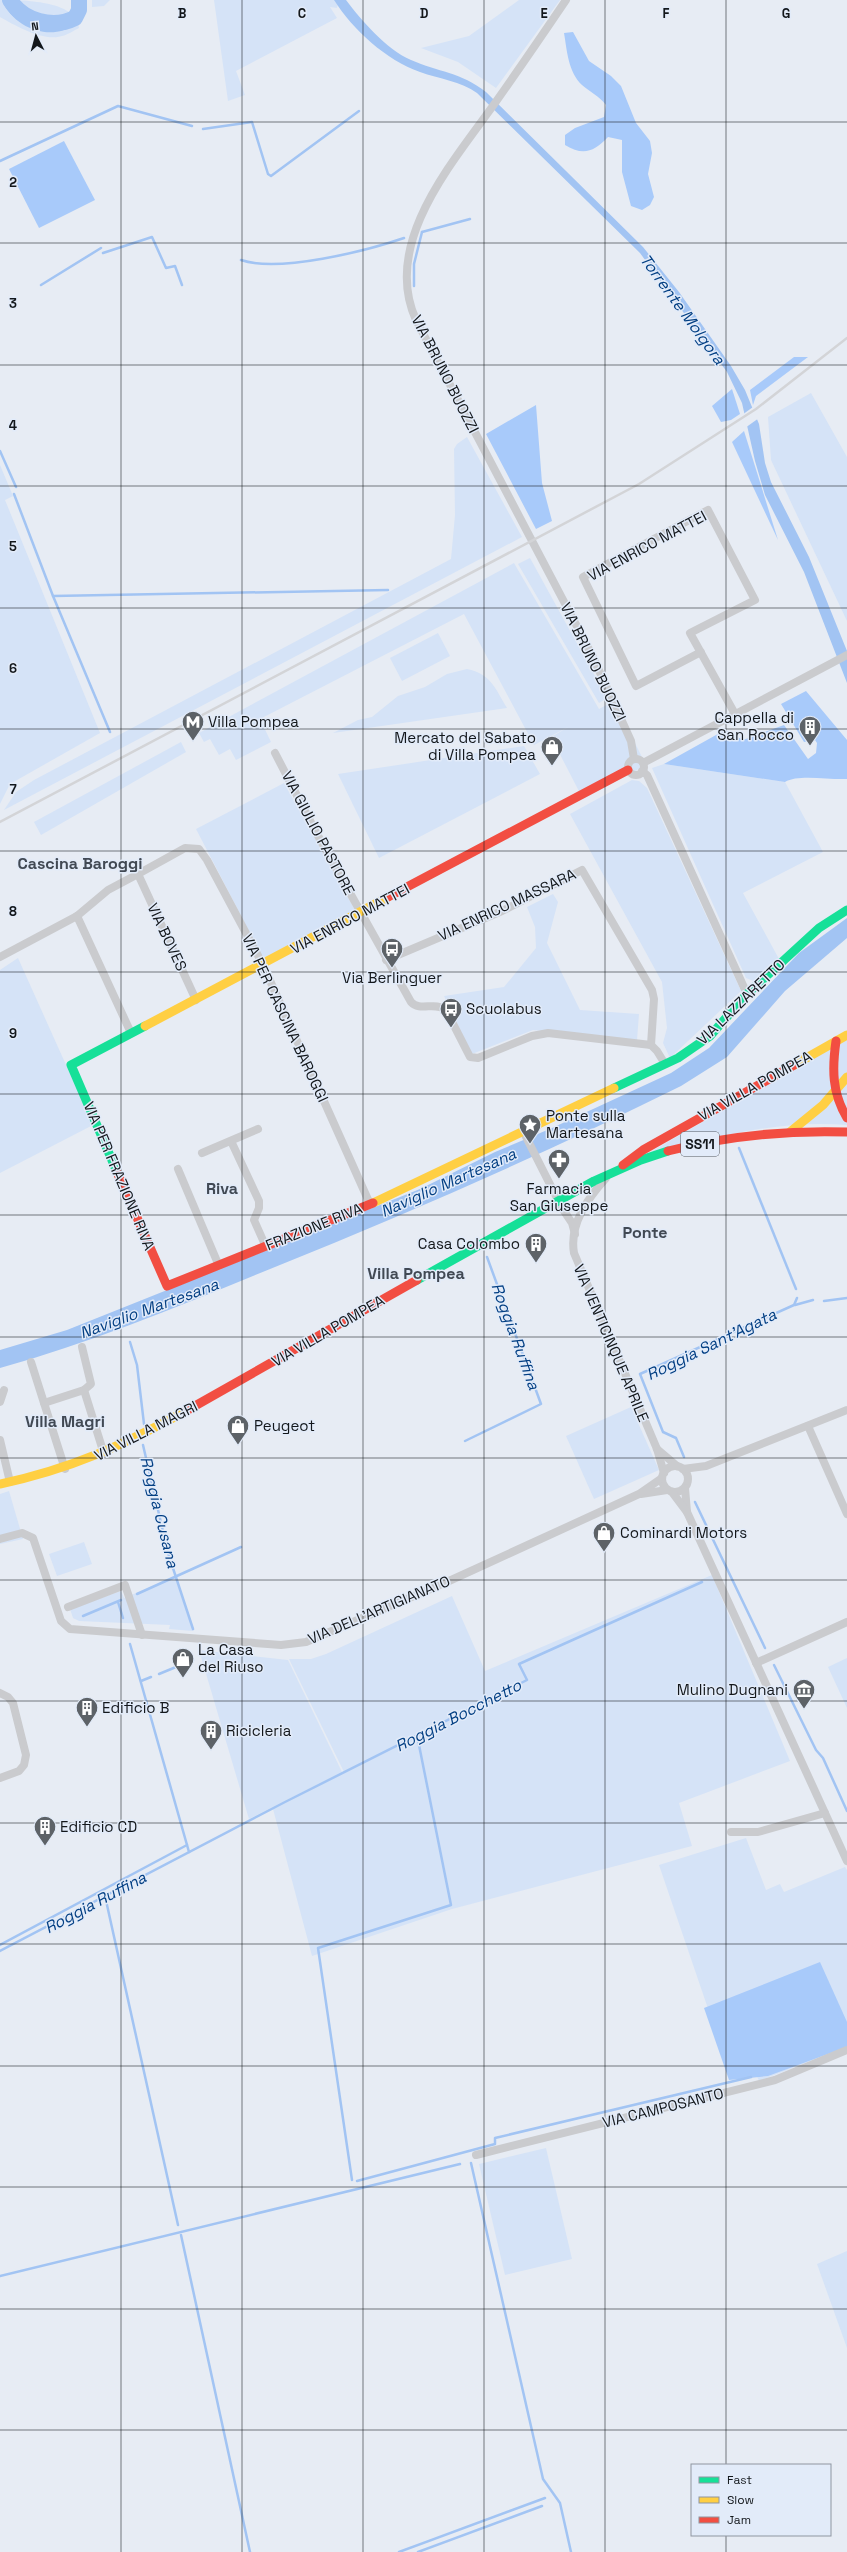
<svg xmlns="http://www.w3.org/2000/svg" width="847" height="2552" font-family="'Space Grotesk',sans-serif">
	<rect width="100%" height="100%" fill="#e7ecf4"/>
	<g fill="#d5e3f7">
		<path d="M 0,0 C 21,0 77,0 79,28 C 74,30 68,35 62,36 C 44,42 16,26 0,17 Z"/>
		<polygon points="92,0 110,0 104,6 92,7"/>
		<polygon points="214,0 339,0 337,8 330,7 337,18 236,71 245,95 228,101"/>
		<polygon points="519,0 560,0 496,88 458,62 421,48 469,36"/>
		<polygon points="811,393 847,457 847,621 771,460 768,417"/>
		<polygon points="467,437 522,537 4,810 16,792 34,780 451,559 455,515 454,449 457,444"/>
		<polygon points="0,465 13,496 5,500 100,733 10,784 0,804"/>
		<polygon points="530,558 607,698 599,703 518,564"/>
		<polygon points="514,563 599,709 614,701 646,765 583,799 551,737 570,726 534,745 464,614 260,719 271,742 236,760 230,749 219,755 210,739 204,742 199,733"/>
		<polygon points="438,633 450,656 402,681 390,658"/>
		<path d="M 467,669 C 491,674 495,688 507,708 L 333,733 L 358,720 L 372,717 L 398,696 L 425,687 L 447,674 Z"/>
		<polygon points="181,742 186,752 41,835 34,822"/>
		<polygon points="524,746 540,774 379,858 338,774"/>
		<polygon points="664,764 785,782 823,852 743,893 779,959 756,982 746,978 652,768"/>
		<polygon points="632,780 639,781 647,788 741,991 670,1058 663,1043 667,1028 662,982 570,814"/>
		<polygon points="284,783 356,912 264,960 196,829"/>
		<polygon points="553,894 558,902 547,943 580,1010 639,1014 637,1040 533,1030 472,1054 444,996 504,987 536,948 535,927 527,907"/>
		<polygon points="18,958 93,1125 0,1173 0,970"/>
		<path d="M 847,1039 L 847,1125 C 776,1119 707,1139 640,1158 Z"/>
		<polygon points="631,1407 659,1470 594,1499 566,1436"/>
		<polygon points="9,1491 23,1539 0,1544 0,1494"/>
		<polygon points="84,1542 92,1564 57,1576 49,1554"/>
		<polygon points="712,1575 790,1761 679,1803 692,1846 452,1909 312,1956 273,1809 344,1772 289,1659 311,1659 326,1654 452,1596 485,1671"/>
		<polygon points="175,1577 193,1631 169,1629 170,1625 79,1621 73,1618 70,1609 121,1591 124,1598"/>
		<polygon points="199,1650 288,1660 342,1772 249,1819"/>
		<polygon points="847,1658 847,1708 828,1667"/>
		<polygon points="746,1838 766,1890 780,1884 784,1892 845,1867 847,1870 847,2047 759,2081 756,2074 731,2076 659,1865"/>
		<polygon points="546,2148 572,2259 505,2275 479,2164"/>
		<polygon points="847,2251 847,2348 817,2264"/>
	</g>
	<g fill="#a8cafa">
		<path d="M 573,32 L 589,61 L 611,76 L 621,86 L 636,123 L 650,141 L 652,153 L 648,174 L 654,197 L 650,205 L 642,210 L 631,206 L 622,172 L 622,140 L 608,137 C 594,152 583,156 565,145 L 565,135 L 575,128 L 604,117 L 606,105 C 599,96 590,92 582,85 C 568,72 567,50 564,33 Z"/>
		<polygon points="64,141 95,200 39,228 9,169"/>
		<polygon points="794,357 808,357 756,396 753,405 750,390"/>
		<polygon points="732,389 740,414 731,420 721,422 712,406"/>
		<polygon points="536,405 542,483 552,521 536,529 486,434"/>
		<polygon points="744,431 778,540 732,442"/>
		<path d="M 806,691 L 847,740 L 847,779 C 829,780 798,774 785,782 L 664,764 L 725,730 L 743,740 L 784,725 L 808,759 L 816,753 L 817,743 L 815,740 L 804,742 L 781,704 Z"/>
		<polygon points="820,1962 847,2022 847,2047 768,2076 729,2080 704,2008"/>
	</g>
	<g fill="#a2c4f3">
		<path d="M 2,0 L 14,0 C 23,27 60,26 75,6 L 75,0 L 87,0 C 82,45 19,41 2,0 Z"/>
		<path d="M 334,0 L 346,0 C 362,21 386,49 411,60 C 438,72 461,72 486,92 L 643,247 L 679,292 L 731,366 L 745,390 L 759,424 L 765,463 L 771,482 L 809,557 L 847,651 L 847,683 L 804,572 L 765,495 L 755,461 L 742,403 L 727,372 L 640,253 L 477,93 C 461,81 439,79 420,72 C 386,60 353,30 334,0 Z"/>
		<path d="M 847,918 L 847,938 L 785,991 L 727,1057 L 681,1086 C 548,1152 412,1212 275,1267 C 184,1304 94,1342 0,1368 L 0,1350 L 67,1330 L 420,1189 L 495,1152 L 552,1128 L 671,1073 L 709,1048 L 799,953 Z"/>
	</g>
	<polygon fill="#e7ecf4" points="753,407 759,418 745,428 742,415"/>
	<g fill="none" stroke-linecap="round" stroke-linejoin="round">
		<g stroke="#a2c4f3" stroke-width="2.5">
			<polyline points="203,129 252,122 268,174 271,176 359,111"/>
			<polyline points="0,161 118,106 192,126"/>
			<polyline points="422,232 470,219"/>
			<polyline points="103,253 152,237 166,268 175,266 182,285"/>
			<path d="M 241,260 C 279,273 366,251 404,238"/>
			<polyline points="41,285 101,248"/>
			<polyline points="414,286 414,264 422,232"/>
			<polyline points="0,451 16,487"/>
			<polyline points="14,494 53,596 110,732"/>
			<polyline points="53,596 388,590"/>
			<polyline points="739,1148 796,1289"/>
			<polyline points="824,1301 847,1298"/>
			<polyline points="795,1305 813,1300"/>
			<polyline points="130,1342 137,1365 144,1424"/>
			<polyline points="465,1441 541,1404 487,1257"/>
			<polyline points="143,1445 168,1553 193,1629"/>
			<polyline points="684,1457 676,1438 663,1432 640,1374 794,1305 797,1298"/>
			<polyline points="695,1502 765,1648"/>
			<polyline points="137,1594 241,1547"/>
			<polyline points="118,1602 123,1618"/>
			<polyline points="83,1616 121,1600"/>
			<polyline points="130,1644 189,1852"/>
			<polyline points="774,1665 816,1750 823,1758 847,1811"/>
			<polyline points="159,1674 193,1660"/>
			<polyline points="141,1681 151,1677"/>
			<polyline points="105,1896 178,2225"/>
			<polyline points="0,1945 187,1845"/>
			<polyline points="0,1951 285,1802 527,1680 519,1664 702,1582"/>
			<polyline points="471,2163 543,2479 560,2503 571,2552"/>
			<polyline points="352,2180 318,1948 451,1905 417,1735"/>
			<polyline points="357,2181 495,2144 495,2138 751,2077"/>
			<polyline points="181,2235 250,2552"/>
			<polyline points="0,2276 460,2164"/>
			<polyline points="399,2552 545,2498"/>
			<polyline points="418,2552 542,2506"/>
		</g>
		<path stroke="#a2c4f3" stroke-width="16" d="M 10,0 C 23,21 53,29 75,18 L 79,10 L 79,0"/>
		<g stroke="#cacbce" stroke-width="8">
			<path d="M 566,0 C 543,34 519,69 495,103 C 453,162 381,243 416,320 L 592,655 L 631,741 L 634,759"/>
			<polyline points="701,652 636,686 583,577 708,510 755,600 690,633 735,714"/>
			<path d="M 275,753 L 317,834 L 411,1002 C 420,1012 435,1001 446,1010 L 470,1057 L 478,1058 L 532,1036 L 548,1033 L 651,1045 L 657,1051 L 665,1064"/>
			<circle cx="636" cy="767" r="8"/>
			<polyline points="643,763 847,655"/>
			<polyline points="642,771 647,775 747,994"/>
			<polyline points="138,874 196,1000"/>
			<polyline points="77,916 131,1033"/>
			<polyline points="0,957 77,916 108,890 138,874 185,848 199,849 207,860 263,965 370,1204"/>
			<polyline points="386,960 502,911 582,870 652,990 654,999 651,1045"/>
			<polyline points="523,1131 562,1208 572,1223 575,1234"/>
			<polyline points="231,1141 259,1201 259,1208 254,1220 266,1247"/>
			<polyline points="202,1153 258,1129"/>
			<polyline points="178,1169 219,1266"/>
			<path d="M 606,1178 C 588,1198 569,1224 574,1253 L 657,1449 L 664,1473"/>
			<polyline points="31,1362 65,1469"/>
			<polyline points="84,1390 104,1454"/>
			<polyline points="0,1402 4,1390"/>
			<polyline points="44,1403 84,1390 91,1384 82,1347"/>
			<polyline points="808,1426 847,1514"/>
			<polyline points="0,1440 10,1482"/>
			<polyline points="657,1449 677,1466"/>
			<circle cx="675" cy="1479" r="13"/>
			<polyline points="683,1469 706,1466 847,1410"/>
			<polyline points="685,1488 687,1512"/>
			<polyline points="672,1492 687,1512 847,1861"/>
			<polyline points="641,1494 667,1490"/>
			<polyline points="0,1539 22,1533 33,1538 61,1621 70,1629 281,1645 306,1642 449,1581 639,1494 662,1478"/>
			<polyline points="68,1607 125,1585 142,1635"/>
			<polyline points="756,1663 847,1622"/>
			<polyline points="0,1693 8,1697 13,1703 26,1755 24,1765 19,1771 0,1778"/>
			<polyline points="731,1832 758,1832 825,1813"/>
			<polyline points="476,2155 775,2080 847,2050"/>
		</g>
		<g stroke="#16e098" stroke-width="9">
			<polyline points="614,1088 678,1058 710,1036 747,994 819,928 847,910"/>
			<polyline points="117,1172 71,1065 145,1026"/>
			<polyline points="417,1280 594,1181 641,1160 668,1151"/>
		</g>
		<g stroke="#ffcf43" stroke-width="9">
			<polyline points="145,1026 388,897"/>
			<polyline points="794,1065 847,1035"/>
			<polyline points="790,1132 823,1105 847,1077"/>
			<polyline points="373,1203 614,1088"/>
			<path d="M 0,1484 C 71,1469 123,1445 186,1411"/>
		</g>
		<g stroke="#f24e42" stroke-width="9">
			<polyline points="388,897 628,770"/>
			<path d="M 836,1041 C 832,1069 832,1093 847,1118"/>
			<path d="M 668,1151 C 727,1136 786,1130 847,1132"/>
			<polyline points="623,1165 643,1150 794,1065"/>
			<polyline points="117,1172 167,1286 373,1203"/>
			<polyline points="186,1411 417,1280"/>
		</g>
		<polyline stroke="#d3d4d7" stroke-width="2.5" points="0,822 639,484 756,409 847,338"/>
	</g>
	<path fill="none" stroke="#13171b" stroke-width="1" stroke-opacity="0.55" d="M 121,0 L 121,2552M 242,0 L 242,2552M 363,0 L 363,2552M 484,0 L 484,2552M 605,0 L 605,2552M 726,0 L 726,2465M 0,122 L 847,122M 0,243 L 847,243M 0,365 L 847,365M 0,486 L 847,486M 0,608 L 847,608M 0,729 L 847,729M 0,851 L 847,851M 0,972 L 847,972M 0,1094 L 847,1094M 0,1215 L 847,1215M 0,1337 L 847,1337M 0,1458 L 847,1458M 0,1580 L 847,1580M 0,1701 L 847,1701M 0,1823 L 847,1823M 0,1944 L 847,1944M 0,2066 L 847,2066M 0,2187 L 847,2187M 0,2309 L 847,2309M 0,2430 L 847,2430M 726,2535 L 726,2552"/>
	<defs>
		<g id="metro-pin" transform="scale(1.15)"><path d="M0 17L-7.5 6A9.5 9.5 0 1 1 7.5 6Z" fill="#5d6267" stroke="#e2ebf9"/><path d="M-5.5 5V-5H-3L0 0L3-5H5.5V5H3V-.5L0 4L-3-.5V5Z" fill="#fff"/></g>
		<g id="building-pin" transform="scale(1.15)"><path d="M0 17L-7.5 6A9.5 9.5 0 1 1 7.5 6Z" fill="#5d6267" stroke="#e2ebf9"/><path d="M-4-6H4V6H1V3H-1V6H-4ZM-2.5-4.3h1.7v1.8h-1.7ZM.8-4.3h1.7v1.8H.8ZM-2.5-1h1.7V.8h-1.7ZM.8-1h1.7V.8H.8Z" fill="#fff"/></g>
		<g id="shop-pin" transform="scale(1.15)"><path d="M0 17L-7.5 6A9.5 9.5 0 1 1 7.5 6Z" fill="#5d6267" stroke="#e2ebf9"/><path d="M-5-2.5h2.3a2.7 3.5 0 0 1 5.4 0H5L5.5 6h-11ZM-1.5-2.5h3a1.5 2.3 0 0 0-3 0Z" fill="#fff"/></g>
		<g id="bus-pin" transform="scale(1.15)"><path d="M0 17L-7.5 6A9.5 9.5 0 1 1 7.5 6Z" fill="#5d6267" stroke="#e2ebf9"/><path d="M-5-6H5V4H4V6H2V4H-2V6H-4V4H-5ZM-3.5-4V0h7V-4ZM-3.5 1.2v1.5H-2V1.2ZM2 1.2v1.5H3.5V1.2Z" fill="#fff"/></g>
		<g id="sight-pin" transform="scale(1.15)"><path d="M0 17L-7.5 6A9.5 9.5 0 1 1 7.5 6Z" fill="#5d6267" stroke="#e2ebf9"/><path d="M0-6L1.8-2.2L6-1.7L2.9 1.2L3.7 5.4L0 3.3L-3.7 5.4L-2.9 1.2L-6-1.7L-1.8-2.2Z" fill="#fff"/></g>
		<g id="pharmacy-pin" transform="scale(1.15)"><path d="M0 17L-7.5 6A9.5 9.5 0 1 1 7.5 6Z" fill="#5d6267" stroke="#e2ebf9"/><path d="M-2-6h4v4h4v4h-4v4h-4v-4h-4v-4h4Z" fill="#fff"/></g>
		<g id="museum-pin" transform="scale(1.15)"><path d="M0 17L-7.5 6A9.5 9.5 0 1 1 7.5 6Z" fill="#5d6267" stroke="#e2ebf9"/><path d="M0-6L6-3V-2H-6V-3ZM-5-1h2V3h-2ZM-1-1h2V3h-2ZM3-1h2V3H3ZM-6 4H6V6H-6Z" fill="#fff"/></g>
	</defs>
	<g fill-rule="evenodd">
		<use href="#metro-pin" x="193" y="722"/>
		<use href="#building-pin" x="810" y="727"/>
		<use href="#shop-pin" x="552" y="747"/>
		<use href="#bus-pin" x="392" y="949"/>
		<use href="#bus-pin" x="451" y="1009"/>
		<use href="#sight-pin" x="530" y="1125"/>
		<use href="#pharmacy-pin" x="559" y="1160"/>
		<use href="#building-pin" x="536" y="1244"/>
		<use href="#shop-pin" x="238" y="1426"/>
		<use href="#shop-pin" x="604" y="1533"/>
		<use href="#shop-pin" x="183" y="1659"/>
		<use href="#museum-pin" x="804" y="1690"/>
		<use href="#building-pin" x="87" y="1708"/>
		<use href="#building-pin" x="211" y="1731"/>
		<use href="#building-pin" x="45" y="1827"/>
	</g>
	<g text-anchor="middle" stroke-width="3" stroke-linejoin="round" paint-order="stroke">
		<rect fill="#e2ebf9" stroke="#51575e" stroke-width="1" x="681" y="1132" width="38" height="24" rx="3"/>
		<g font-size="14" font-weight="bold" fill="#13171b">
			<text x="700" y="1149">SS11</text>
		</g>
		<g font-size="15" fill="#13171b" stroke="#e2ebf9">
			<text transform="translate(445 374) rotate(63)" y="5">VIA BRUNO BUOZZI</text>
			<text transform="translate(647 546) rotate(-28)" y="5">VIA ENRICO MATTEI</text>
			<text transform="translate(593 662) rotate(64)" y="5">VIA BRUNO BUOZZI</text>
			<text transform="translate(318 833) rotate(62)" y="5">VIA GIULIO PASTORE</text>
			<text transform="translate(507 905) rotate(-25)" y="5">VIA ENRICO MASSARA</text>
			<text transform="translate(350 919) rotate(-28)" y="5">VIA ENRICO MATTEI</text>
			<text transform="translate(167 937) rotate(65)" y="5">VIA BOVES</text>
			<text transform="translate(741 1002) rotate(-44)" y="5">VIA LAZZARETTO</text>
			<text transform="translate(285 1018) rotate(65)" y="5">VIA PER CASCINA BAROGGI</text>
			<text transform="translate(755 1086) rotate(-29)" y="5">VIA VILLA POMPEA</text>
			<text transform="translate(119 1176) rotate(67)" y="5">VIA PER FRAZIONE RIVA</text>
			<text transform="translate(314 1227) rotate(-22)" y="5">FRAZIONE RIVA</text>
			<text transform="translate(328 1331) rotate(-30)" y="5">VIA VILLA POMPEA</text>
			<text transform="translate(611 1343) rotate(67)" y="5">VIA VENTICINQUE APRILE</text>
			<text transform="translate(146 1431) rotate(-27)" y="5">VIA VILLA MAGRI</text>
			<text transform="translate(379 1610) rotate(-23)" y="5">VIA DELL'ARTIGIANATO</text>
			<text transform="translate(663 2108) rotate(-14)" y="5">VIA CAMPOSANTO</text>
		</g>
		<g font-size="15" fill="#13171b" stroke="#e2ebf9" text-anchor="start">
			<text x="794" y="723" text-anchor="end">Cappella di<tspan x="794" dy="17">San Rocco</tspan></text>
			<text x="208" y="727">Villa Pompea</text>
			<text x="536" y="743" text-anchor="end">Mercato del Sabato<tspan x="536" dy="17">di Villa Pompea</tspan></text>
			<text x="392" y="983" text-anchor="middle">Via Berlinguer</text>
			<text x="466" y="1014">Scuolabus</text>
			<text x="546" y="1121">Ponte sulla<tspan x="546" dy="17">Martesana</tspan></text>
			<text x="559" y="1194" text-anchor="middle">Farmacia<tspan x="559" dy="17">San Giuseppe</tspan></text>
			<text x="520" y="1249" text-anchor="end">Casa Colombo</text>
			<text x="254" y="1431">Peugeot</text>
			<text x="620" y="1538">Cominardi Motors</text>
			<text x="198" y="1655">La Casa<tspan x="198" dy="17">del Riuso</tspan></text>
			<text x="788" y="1695" text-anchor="end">Mulino Dugnani</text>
			<text x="102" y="1713">Edificio B</text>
			<text x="226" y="1736">Ricicleria</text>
			<text x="60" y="1832">Edificio CD</text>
		</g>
		<g font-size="16" font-style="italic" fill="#033f83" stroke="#e2ebf9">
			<text transform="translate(683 309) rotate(54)" y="6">Torrente Molgora</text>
			<text transform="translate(448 1182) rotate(-24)" y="6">Naviglio Martesana</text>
			<text transform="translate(149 1308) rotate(-20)" y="6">Naviglio Martesana</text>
			<text transform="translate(516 1336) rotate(70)" y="6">Roggia Ruffina</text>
			<text transform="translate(711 1344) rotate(-26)" y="6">Roggia Sant'Agata</text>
			<text transform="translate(160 1512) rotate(76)" y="6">Roggia Cusana</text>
			<text transform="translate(458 1715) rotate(-27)" y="6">Roggia Bocchetto</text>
			<text transform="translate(95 1902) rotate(-28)" y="6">Roggia Ruffina</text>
		</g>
		<g font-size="16" font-weight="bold" fill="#414954" stroke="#e2ebf9">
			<text x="80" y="869">Cascina Baroggi</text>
			<text x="222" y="1194">Riva</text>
			<text x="645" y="1238">Ponte</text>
			<text x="416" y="1279">Villa Pompea</text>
			<text x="65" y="1427">Villa Magri</text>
		</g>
	</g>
	<g font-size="13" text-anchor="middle" font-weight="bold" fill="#13171b" stroke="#e2ebf9" stroke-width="3" stroke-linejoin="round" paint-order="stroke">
		<text x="182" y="18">B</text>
		<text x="302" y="18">C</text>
		<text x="424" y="18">D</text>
		<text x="544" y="18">E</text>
		<text x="666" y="18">F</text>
		<text x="786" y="18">G</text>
		<text x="13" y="187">2</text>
		<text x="13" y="308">3</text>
		<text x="13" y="430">4</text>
		<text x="13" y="551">5</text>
		<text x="13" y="673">6</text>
		<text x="13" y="794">7</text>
		<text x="13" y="916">8</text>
		<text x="13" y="1038">9</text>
	</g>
	<rect x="691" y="2464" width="140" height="72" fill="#e2ebf9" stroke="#8f96a0"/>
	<rect x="699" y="2477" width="20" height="6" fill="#16e098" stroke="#8f96a0"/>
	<text x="727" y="2484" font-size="12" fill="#13171b">Fast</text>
	<rect x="699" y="2497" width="20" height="6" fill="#ffcf43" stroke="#8f96a0"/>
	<text x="727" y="2504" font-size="12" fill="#13171b">Slow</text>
	<rect x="699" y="2517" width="20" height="6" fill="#f24e42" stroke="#8f96a0"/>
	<text x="727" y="2524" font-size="12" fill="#13171b">Jam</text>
	<g transform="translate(36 36) rotate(354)" stroke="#e2ebf9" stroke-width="3" paint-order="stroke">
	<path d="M0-3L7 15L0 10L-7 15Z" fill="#13171b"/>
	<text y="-6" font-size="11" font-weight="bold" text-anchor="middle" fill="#13171b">N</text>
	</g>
</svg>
